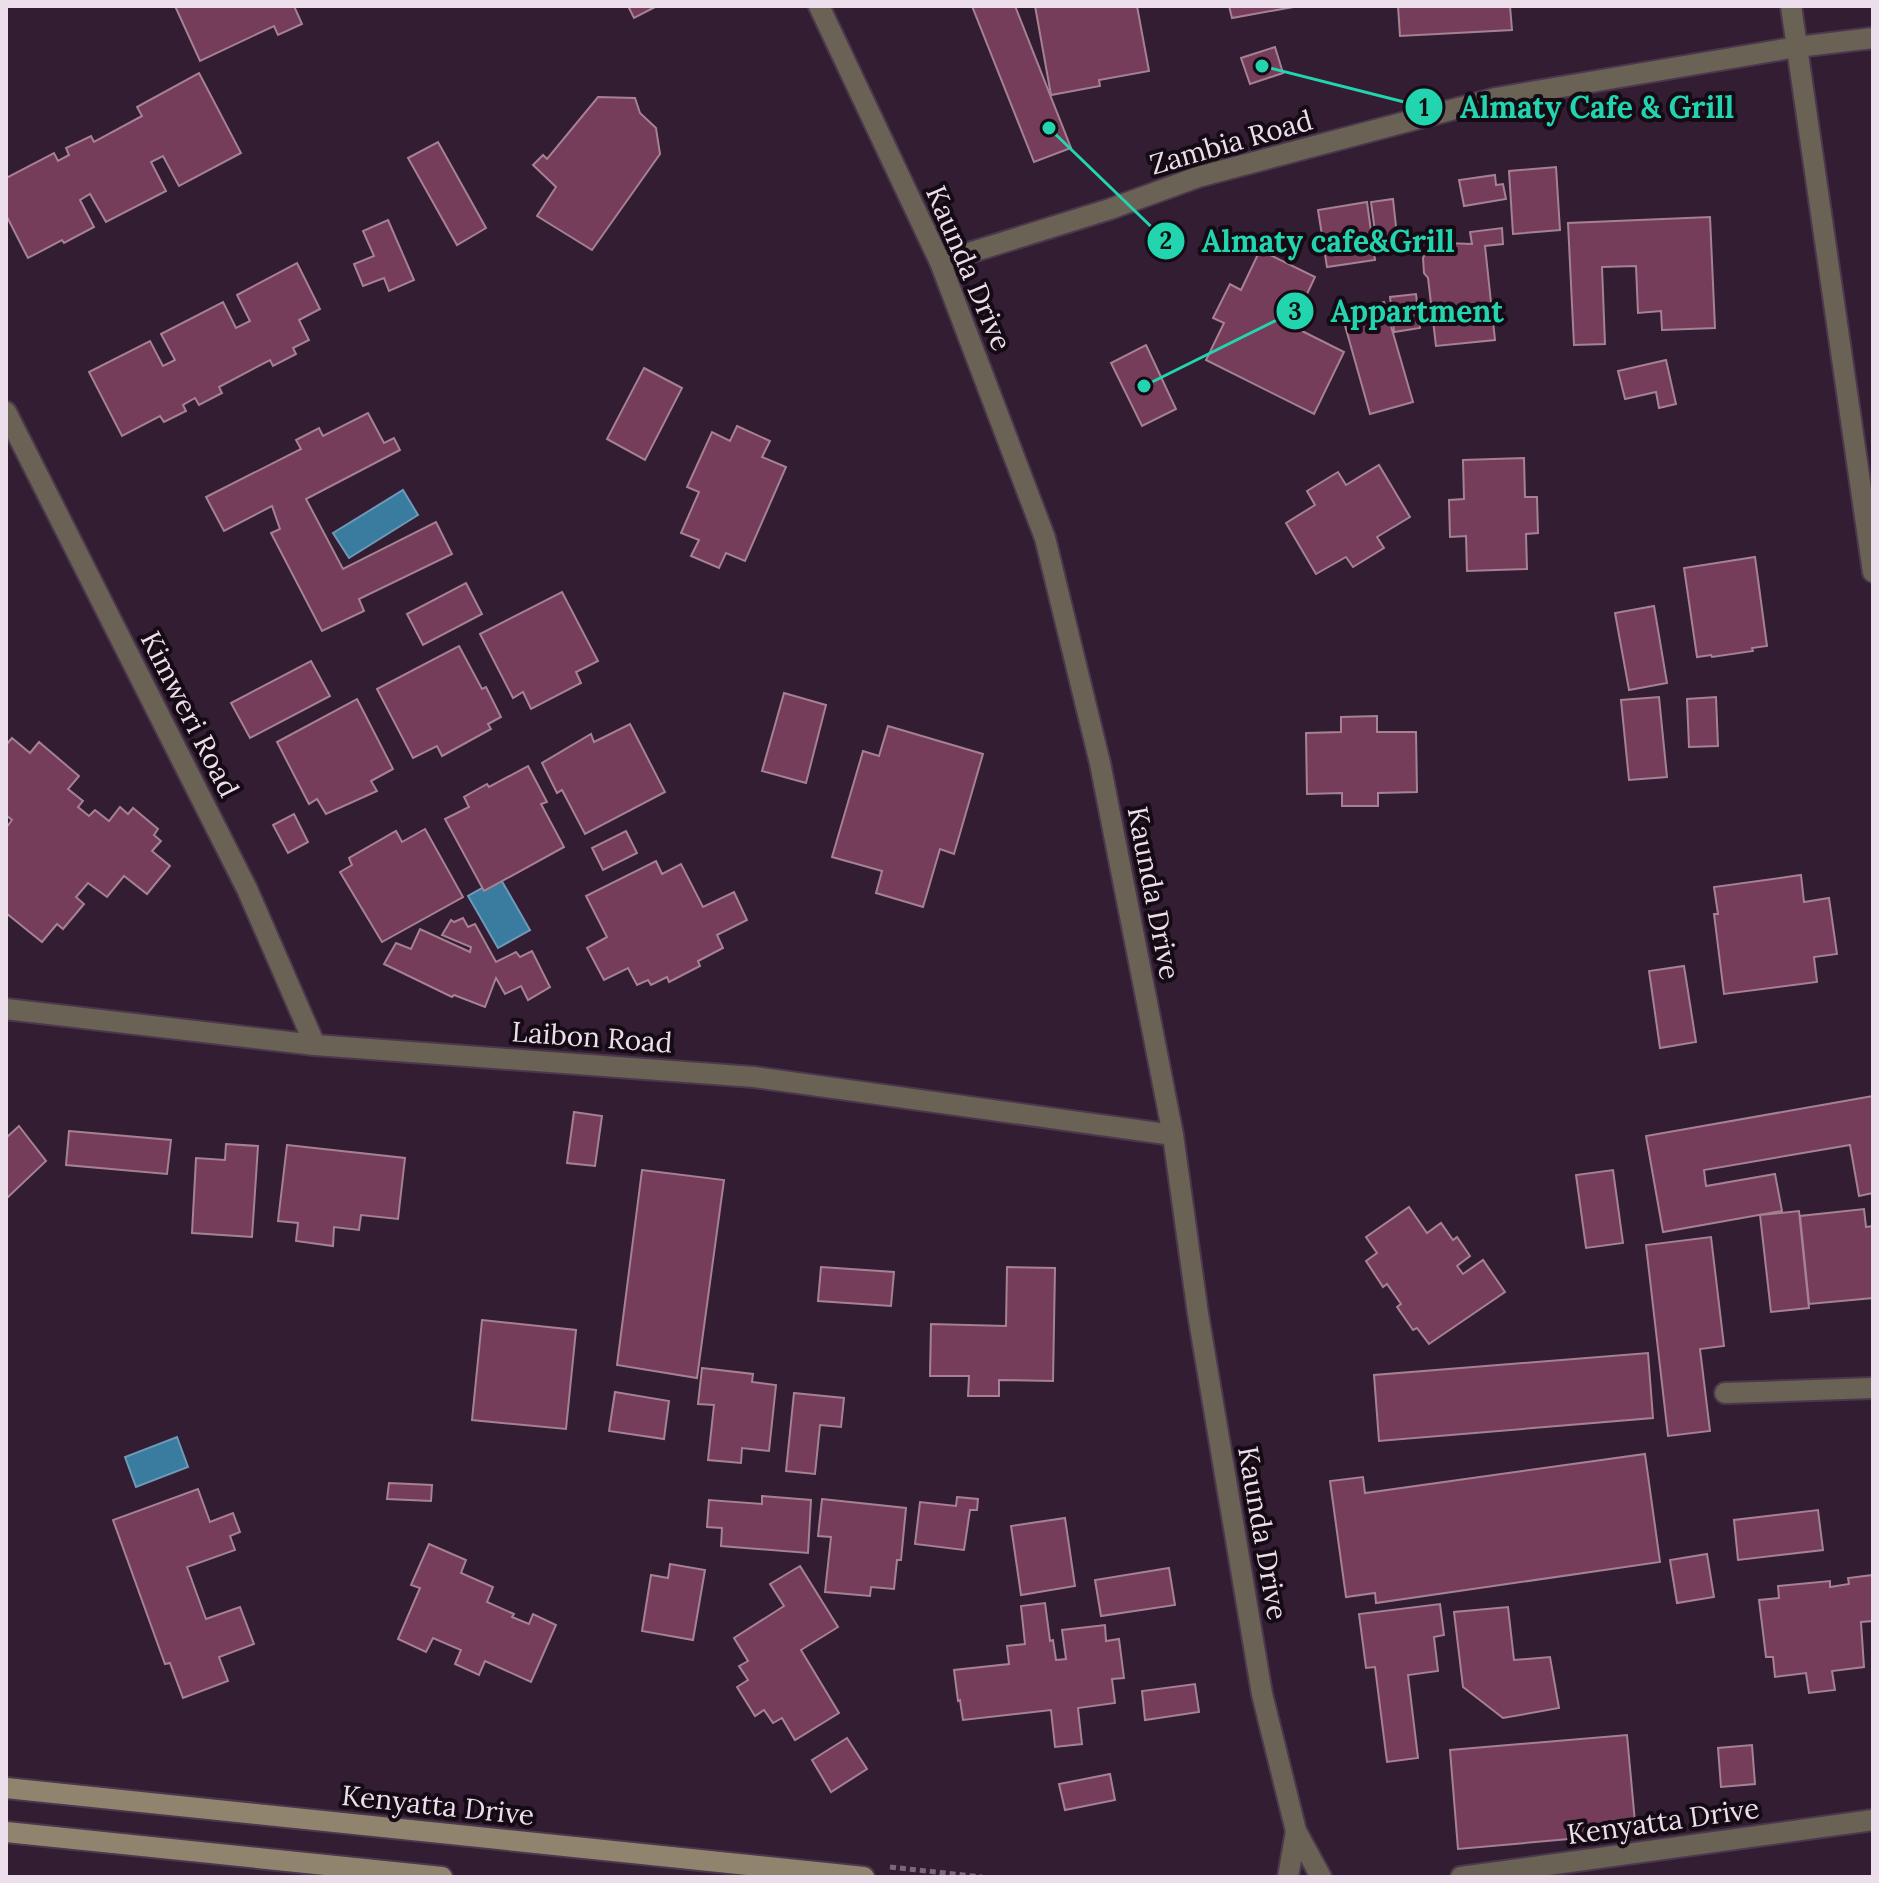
<svg xmlns="http://www.w3.org/2000/svg" width="1879" height="1883" font-family="Lora,serif">
	<rect width="100%" height="100%" fill="#321d33"/>
	<g fill="#397ca0" stroke="#6f99b7" stroke-width="2">
		<polygon points="403,490 418,515 349,558 333,533"/>
		<polygon points="500,878 530,930 498,948 468,896"/>
		<polygon points="177,1437 188,1467 136,1487 125,1457"/>
	</g>
	<g fill="#763d5b" stroke="#a58191" stroke-width="2">
		<polygon points="175,6 294,6 302,24 278,35 274,26 200,61"/>
		<polygon points="628,6 657,6 634,18"/>
		<polygon points="972,6 1015,6 1071,148 1034,162"/>
		<polygon points="1035,6 1137,6 1149,71 1099,80 1100,86 1051,95"/>
		<polygon points="1229,6 1299,6 1232,18"/>
		<polygon points="1398,6 1510,6 1512,30 1400,36"/>
		<polygon points="1275,47 1283,73 1250,84 1241,58"/>
		<polygon points="199,73 241,153 179,186 163,156 151,162 166,191 106,222 90,194 80,200 94,227 64,243 62,240 28,258 6,215 6,178 54,153 58,161 69,155 66,148 91,136 94,142 142,116 137,107"/>
		<polygon points="598,97 635,98 640,113 656,128 660,154 592,250 537,216 556,187 533,165 543,155 547,159"/>
		<polygon points="438,142 486,228 457,245 408,158"/>
		<polygon points="1556,167 1560,230 1513,234 1509,171"/>
		<polygon points="1495,175 1496,185 1503,184 1506,199 1464,206 1459,180"/>
		<polygon points="1393,199 1397,236 1376,239 1371,202"/>
		<polygon points="1367,202 1375,260 1327,267 1318,210"/>
		<polygon points="1710,217 1715,328 1662,330 1661,311 1638,313 1636,266 1602,267 1605,344 1574,345 1568,223"/>
		<polygon points="388,220 414,280 389,291 384,278 363,286 354,264 374,256 363,231"/>
		<polygon points="1502,228 1503,244 1485,246 1495,340 1436,346 1428,278 1424,273 1423,258 1428,247 1446,243 1472,244 1470,232"/>
		<polygon points="1260,250 1315,277 1292,326 1344,352 1314,414 1206,360 1224,323 1213,318 1230,284 1241,290"/>
		<polygon points="297,263 320,309 299,320 309,340 293,348 296,354 273,366 270,360 219,387 222,393 199,405 195,398 183,405 186,411 164,422 160,416 122,436 89,372 150,341 163,366 175,360 161,334 223,302 236,328 250,321 237,295"/>
		<polygon points="1416,294 1420,328 1394,332 1390,297"/>
		<polygon points="1384,302 1413,402 1370,414 1342,315"/>
		<polygon points="1146,345 1176,409 1142,426 1111,363"/>
		<polygon points="1666,360 1676,404 1659,408 1656,392 1625,399 1618,371"/>
		<polygon points="644,368 682,388 645,460 607,439"/>
		<polygon points="368,413 384,443 394,438 400,450 306,499 343,569 436,522 452,554 359,599 364,611 322,631 271,533 280,529 272,506 224,531 206,497 301,449 296,440 319,428 323,436"/>
		<polygon points="737,426 770,441 762,457 786,467 745,561 726,553 719,568 691,556 699,540 681,533 699,492 687,487 712,432 730,441"/>
		<polygon points="1524,458 1525,497 1537,497 1538,533 1526,534 1527,569 1467,571 1466,536 1450,537 1449,500 1464,499 1463,460"/>
		<polygon points="1379,465 1410,517 1377,537 1384,548 1353,567 1346,557 1316,574 1286,523 1315,505 1307,491 1338,472 1346,485"/>
		<polygon points="1755,557 1767,646 1752,648 1753,651 1712,657 1711,655 1697,657 1684,568"/>
		<polygon points="466,583 482,614 423,645 407,614"/>
		<polygon points="562,592 598,661 576,672 581,683 531,709 523,692 513,698 480,634"/>
		<polygon points="1654,606 1667,683 1629,690 1615,613"/>
		<polygon points="459,646 482,689 486,687 501,717 488,724 491,729 442,756 437,746 413,758 377,689"/>
		<polygon points="311,661 330,696 250,738 231,703"/>
		<polygon points="784,693 826,705 806,783 762,771"/>
		<polygon points="1659,697 1667,777 1629,780 1621,700"/>
		<polygon points="1716,697 1718,746 1689,747 1687,699"/>
		<polygon points="357,699 393,769 371,781 377,791 326,814 317,799 309,804 277,742"/>
		<polygon points="1377,716 1377,732 1416,732 1417,792 1378,793 1378,806 1342,806 1342,793 1307,794 1306,733 1341,732 1341,717"/>
		<polygon points="630,724 665,792 585,834 562,790 557,793 542,763 591,734 594,742"/>
		<polygon points="888,726 983,754 954,854 940,849 923,907 876,893 882,871 832,857 863,751 879,756"/>
		<polygon points="12,738 30,753 39,742 79,776 68,789 83,801 78,807 89,816 95,810 109,821 120,807 128,814 133,808 158,829 154,835 161,841 152,851 170,866 147,894 124,876 107,897 88,883 76,897 84,904 63,929 57,924 42,942 6,913 6,828 12,820 6,815 6,745"/>
		<polygon points="528,766 547,802 541,804 564,847 484,891 445,819 469,807 464,797 487,784 489,787"/>
		<polygon points="294,814 308,842 288,853 273,825"/>
		<polygon points="425,829 463,897 382,942 340,872 352,865 349,858 396,831 402,842"/>
		<polygon points="626,831 637,853 603,870 592,848"/>
		<polygon points="656,861 662,874 681,864 703,907 734,892 747,920 717,935 723,948 698,961 700,966 669,982 667,977 651,985 648,980 637,985 628,968 604,980 587,948 607,937 586,896"/>
		<polygon points="1801,875 1804,902 1829,898 1837,954 1814,957 1817,982 1724,994 1714,914 1718,914 1714,887"/>
		<polygon points="463,918 468,927 475,924 496,962 516,952 520,957 532,951 550,987 528,1000 521,986 505,994 496,978 485,1007 454,995 452,997 384,964 396,943 411,949 420,929 470,952 471,947 442,935 451,920 454,922"/>
		<polygon points="1684,966 1696,1042 1660,1048 1649,971"/>
		<polygon points="1873,1096 1873,1193 1859,1196 1850,1145 1704,1170 1706,1186 1775,1174 1782,1211 1663,1232 1646,1136"/>
		<polygon points="574,1112 602,1116 595,1166 567,1163"/>
		<polygon points="19,1126 46,1161 6,1199 6,1138"/>
		<polygon points="69,1131 171,1140 167,1174 66,1165"/>
		<polygon points="226,1144 258,1146 252,1237 192,1233 196,1158 225,1160"/>
		<polygon points="287,1145 405,1158 398,1219 361,1215 359,1230 334,1227 333,1246 296,1241 298,1223 278,1221"/>
		<polygon points="642,1170 724,1180 697,1378 617,1365"/>
		<polygon points="1613,1170 1623,1243 1586,1248 1576,1175"/>
		<polygon points="1409,1207 1427,1233 1441,1223 1453,1240 1457,1237 1470,1256 1457,1266 1463,1274 1483,1260 1505,1292 1429,1344 1417,1328 1413,1330 1397,1307 1401,1304 1387,1284 1383,1287 1366,1261 1377,1253 1366,1237"/>
		<polygon points="1864,1209 1866,1227 1873,1226 1873,1298 1809,1304 1800,1216"/>
		<polygon points="1799,1211 1809,1308 1771,1312 1760,1215"/>
		<polygon points="1711,1237 1724,1346 1700,1349 1710,1431 1668,1436 1646,1245"/>
		<polygon points="821,1267 894,1272 891,1306 818,1301"/>
		<polygon points="1007,1267 1055,1268 1053,1381 999,1380 999,1396 968,1396 969,1376 930,1376 931,1324 1006,1326"/>
		<polygon points="482,1320 576,1330 566,1429 472,1420"/>
		<polygon points="1648,1353 1653,1418 1379,1441 1374,1375"/>
		<polygon points="702,1368 753,1374 752,1382 776,1385 769,1451 742,1448 741,1463 708,1460 714,1405 698,1404"/>
		<polygon points="615,1392 669,1401 664,1439 609,1431"/>
		<polygon points="794,1393 844,1398 841,1427 820,1425 815,1474 786,1471"/>
		<polygon points="1645,1454 1660,1562 1376,1603 1375,1593 1346,1597 1330,1481 1363,1477 1365,1493"/>
		<polygon points="389,1483 432,1485 431,1501 387,1499"/>
		<polygon points="198,1489 210,1522 233,1513 240,1532 230,1536 235,1550 187,1567 206,1619 240,1607 254,1644 219,1657 228,1681 183,1698 170,1663 165,1664 113,1520"/>
		<polygon points="762,1496 811,1500 808,1553 721,1546 722,1528 707,1527 709,1500 762,1504"/>
		<polygon points="957,1497 978,1499 977,1510 970,1510 964,1550 915,1544 920,1502 956,1506"/>
		<polygon points="822,1499 906,1508 901,1560 897,1560 894,1589 871,1587 870,1596 825,1592 831,1537 818,1536"/>
		<polygon points="1818,1510 1823,1550 1738,1560 1734,1520"/>
		<polygon points="1065,1518 1075,1586 1021,1595 1011,1526"/>
		<polygon points="429,1544 466,1560 461,1573 493,1587 487,1602 514,1614 512,1617 529,1624 533,1614 556,1625 531,1682 485,1661 479,1675 455,1664 461,1650 433,1638 426,1652 398,1639 420,1588 411,1585"/>
		<polygon points="1707,1554 1714,1597 1677,1603 1670,1560"/>
		<polygon points="670,1564 705,1570 693,1640 642,1631 651,1575 668,1578"/>
		<polygon points="800,1566 838,1627 801,1650 839,1713 795,1740 782,1718 773,1723 764,1710 755,1716 737,1687 748,1680 739,1666 748,1661 734,1638 784,1606 770,1584"/>
		<polygon points="1169,1568 1175,1605 1101,1616 1095,1580"/>
		<polygon points="1873,1575 1873,1621 1861,1622 1864,1667 1832,1671 1835,1690 1809,1693 1806,1673 1775,1677 1773,1657 1766,1657 1759,1600 1779,1598 1778,1586 1830,1581 1830,1587 1849,1584 1848,1578"/>
		<polygon points="1045,1603 1050,1641 1053,1640 1056,1660 1066,1659 1062,1630 1105,1625 1106,1641 1119,1639 1124,1678 1112,1679 1115,1703 1078,1708 1082,1744 1055,1747 1051,1710 963,1720 960,1700 958,1701 954,1670 1009,1664 1007,1646 1025,1644 1021,1606"/>
		<polygon points="1440,1604 1444,1635 1434,1637 1438,1671 1408,1675 1418,1758 1387,1762 1375,1667 1366,1668 1359,1614"/>
		<polygon points="1508,1607 1514,1660 1550,1657 1559,1708 1503,1718 1463,1687 1454,1612"/>
		<polygon points="1195,1684 1199,1712 1145,1720 1142,1691"/>
		<polygon points="1627,1735 1636,1833 1458,1849 1450,1750"/>
		<polygon points="847,1738 867,1769 831,1792 812,1760"/>
		<polygon points="1752,1745 1755,1784 1721,1787 1718,1748"/>
		<polygon points="1110,1774 1115,1800 1065,1810 1059,1784"/>
	</g>
	<g fill="none" stroke-linecap="round" stroke-linejoin="round">
		<g stroke="#4c384d" stroke-width="24">
			<polyline id="service" points="1725,1393 1873,1388"/>
		</g>
		<g stroke="#4c384d" stroke-width="24">
			<g id="minor">
				<polyline points="1791,6 1873,572"/>
				<polyline points="940,262 1110,209 1198,177 1496,98 1797,47 1873,38"/>
				<polyline points="6,412 247,889 315,1045"/>
				<polyline points="1461,1877 1873,1820"/>
			</g>
		</g>
		<g stroke="#4c384d" stroke-width="24">
			<g id="tertiary">
				<polyline points="819,6 940,262 1045,538 1100,763 1173,1135 1198,1314 1262,1694 1296,1831 1321,1877"/>
				<polyline points="6,1009 315,1045 754,1077 1173,1135"/>
				<polyline points="1288,1877 1296,1831"/>
			</g>
		</g>
		<g stroke="#4c384d" stroke-width="24">
			<g id="secondary">
				<polyline points="6,1788 864,1877"/>
				<polyline points="6,1832 442,1877"/>
			</g>
		</g>
		<polyline stroke="#7a677a" stroke-width="5" stroke-dasharray="6 4" stroke-linecap="butt" points="890,1867 982,1877"/>
		<use href="#service" stroke="#6a6255" stroke-width="20"/>
		<use href="#minor" stroke="#6a6255" stroke-width="20"/>
		<use href="#tertiary" stroke="#6a6255" stroke-width="20"/>
		<use href="#secondary" stroke="#91846f" stroke-width="20"/>
	</g>
	<g text-anchor="middle" stroke-width="8" stroke-linejoin="round" paint-order="stroke">
		<g font-size="28" fill="#eddeec" stroke="#150b15">
			<text transform="translate(1231 142) rotate(-16)" y="10">Zambia Road</text>
			<text transform="translate(969 268) rotate(67)" y="10">Kaunda Drive</text>
			<text transform="translate(190 714) rotate(63)" y="10">Kimweri Road</text>
			<text transform="translate(1154 893) rotate(79)" y="10">Kaunda Drive</text>
			<text transform="translate(592 1037) rotate(4)" y="10">Laibon Road</text>
			<text transform="translate(1263 1533) rotate(80)" y="10">Kaunda Drive</text>
			<text transform="translate(438 1805) rotate(6)" y="10">Kenyatta Drive</text>
			<text transform="translate(1663 1821) rotate(-8)" y="10">Kenyatta Drive</text>
		</g>
	</g>
	<path fill="none" stroke="#23d5af" stroke-width="3" d="M1262 66L1424 107M1049 128L1166 241M1144 386L1295 311"/>
	<g fill="#23d5af" stroke="#150b15" stroke-width="3">
		<circle cx="1262" cy="66" r="8"/>
		<circle cx="1049" cy="128" r="8"/>
		<circle cx="1144" cy="386" r="8"/>
		<circle cx="1424" cy="107" r="20"/>
		<circle cx="1166" cy="241" r="20"/>
		<circle cx="1295" cy="311" r="20"/>
	</g>
	<g font-size="24" text-anchor="middle" font-weight="bold" fill="#111">
		<text x="1424" y="116">1</text>
		<text x="1166" y="249">2</text>
		<text x="1295" y="320">3</text>
	</g>
	<g font-size="30" text-anchor="middle" font-weight="bold" fill="#23d5af" stroke="#150b15" stroke-width="8" stroke-linejoin="round" paint-order="stroke">
		<text x="1597" y="118">Almaty Cafe &amp; Grill</text>
		<text x="1328" y="252">Almaty cafe&amp;Grill</text>
		<text x="1417" y="322">Appartment</text>
	</g>
	<rect width="1879" height="1883" fill="none" stroke="#eddeec" stroke-width="16"/>
</svg>
